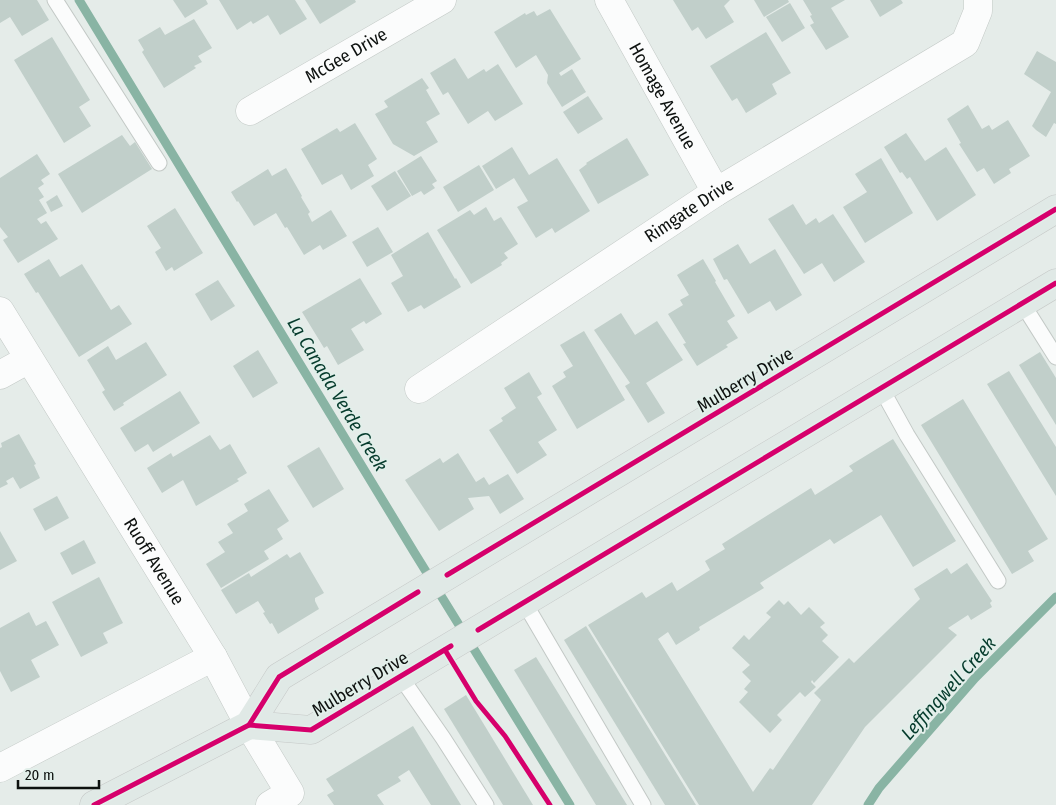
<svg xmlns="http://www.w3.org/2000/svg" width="1056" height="805" font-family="'Fira Sans Condensed',sans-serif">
	<rect width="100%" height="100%" fill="#e5ece9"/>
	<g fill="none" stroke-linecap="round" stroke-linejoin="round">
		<g stroke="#89b4a4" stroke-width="9">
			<polyline points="79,0 414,552 570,805"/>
			<polyline points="868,805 879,788 975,678 1056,597"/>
		</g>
	</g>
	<g fill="#c1cfca">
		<polygon points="0,0 37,0 49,20 22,36 10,17 0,23"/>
		<polygon points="173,0 206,0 208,4 185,18"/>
		<polygon points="219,0 295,0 307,19 280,35 268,15 253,24 251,21 237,30"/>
		<polygon points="305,0 355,0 356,2 320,24"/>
		<polygon points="673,0 730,0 724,6 734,22 706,39 698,27 692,31"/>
		<polygon points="754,0 788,0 789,2 764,17"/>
		<polygon points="803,0 845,0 831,8 849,37 826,50 810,25 814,23 810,16 812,15"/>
		<polygon points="870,0 901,0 903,3 880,17"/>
		<polygon points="790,3 805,28 782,42 766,17"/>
		<polygon points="550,9 581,59 559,73 561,76 572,69 586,92 562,107 547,83 548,75 536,55 516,68 494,32 525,13 526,15 534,11 537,16"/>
		<polygon points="194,19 212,48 198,56 202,62 194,66 196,68 164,88 142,52 144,50 138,40 160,27 165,35"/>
		<polygon points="766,32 791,73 772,84 777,94 746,113 737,98 732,101 710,66"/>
		<polygon points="52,37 90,100 79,107 91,126 64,143 14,60"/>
		<polygon points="1037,51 1056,62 1056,124 1054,123 1046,137 1036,130 1032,126 1051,92 1024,74"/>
		<polygon points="455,58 468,79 484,69 486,72 498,64 523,104 495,121 488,111 468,124 448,92 443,95 430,73"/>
		<polygon points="422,78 429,88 426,90 440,114 426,122 438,142 414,156 393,144 375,114 388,107 384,101"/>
		<polygon points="588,96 603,119 578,134 563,112"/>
		<polygon points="968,105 982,129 989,125 992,130 1008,120 1030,156 1009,169 1011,173 994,184 984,168 977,172 959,144 961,143 947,119"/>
		<polygon points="355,123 377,159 368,165 374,176 351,190 342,174 322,185 301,149 337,128 340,132"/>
		<polygon points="906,133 925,161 946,147 976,195 937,221 910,177 907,179 902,172 900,173 884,147"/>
		<polygon points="122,135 130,146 135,142 152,169 82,213 58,174"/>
		<polygon points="627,138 649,175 598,204 579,170 587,164 586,163"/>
		<polygon points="512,147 529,175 557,158 590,211 555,233 552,228 536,238 517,207 528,201 514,178 496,189 482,166"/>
		<polygon points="37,154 50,174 41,180 44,184 38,188 44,197 39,200 47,213 37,219 41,224 46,221 58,239 18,263 3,240 8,237 0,227 0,178"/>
		<polygon points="421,156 437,181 432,184 435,188 424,195 421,191 412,196 397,171"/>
		<polygon points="881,158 913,213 865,243 843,207 867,192 855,174"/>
		<polygon points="479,165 494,190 458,212 443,187"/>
		<polygon points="286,168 302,196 301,197 310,212 308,214 312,222 331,210 347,236 323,250 320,245 304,255 287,227 285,228 276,213 254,226 238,201 237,202 231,192 268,169 272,176"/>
		<polygon points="395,171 411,196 387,211 371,186"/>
		<polygon points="57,195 63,206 51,212 46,202"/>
		<polygon points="793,204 806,225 816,218 819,223 833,214 865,262 834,282 822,263 804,274 768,219"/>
		<polygon points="486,207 494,221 501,217 518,244 504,253 508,258 501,263 502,265 471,284 437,230 470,210 474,215"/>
		<polygon points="175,208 203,253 174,271 172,267 166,271 155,252 161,248 147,226"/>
		<polygon points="378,227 393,252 367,267 352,242"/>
		<polygon points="428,232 455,279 456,278 461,287 424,309 421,305 408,312 391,283 403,276 391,255"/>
		<polygon points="738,244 750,264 775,249 802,295 776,311 770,301 748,314 727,279 724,280 713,259"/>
		<polygon points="49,259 60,277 82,264 111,310 119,305 132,324 79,357 38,292 36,293 24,274"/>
		<polygon points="703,259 716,281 715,282 735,316 727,321 738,338 726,345 728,347 697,366 683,344 686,343 668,314 683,305 680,300 689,295 677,275"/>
		<polygon points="360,278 382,314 366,324 364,321 351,329 364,350 338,365 327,346 324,348 302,312"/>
		<polygon points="218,280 235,306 211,321 195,294"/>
		<polygon points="621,313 635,335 657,321 683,360 646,383 665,413 648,423 625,386 630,383 594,330"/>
		<polygon points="584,331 625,400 577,429 552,386 566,377 563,372 573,366 560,345"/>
		<polygon points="146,342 167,375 123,403 124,405 114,411 102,392 105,390 87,360 108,346 116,360"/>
		<polygon points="258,350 278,383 253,398 233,366"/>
		<polygon points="1040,352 1056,378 1056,425 1019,365"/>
		<polygon points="1009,371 1056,447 1056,496 987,384"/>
		<polygon points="529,372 542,394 537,397 557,430 538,442 547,455 517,474 489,430 503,421 501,418 516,408 504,388"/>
		<polygon points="180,391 200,423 153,452 148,444 135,452 120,428"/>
		<polygon points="963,399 1048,539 1028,551 1034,561 1012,574 921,425"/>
		<polygon points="19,434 36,464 34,465 40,478 20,489 13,477 6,481 8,484 0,488 0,448 2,447 1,443"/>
		<polygon points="210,435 220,450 230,444 247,473 237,479 239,481 196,506 183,480 162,493 147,468 171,453 173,457"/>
		<polygon points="893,439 956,541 913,567 881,515 834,544 830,539 760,583 764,588 699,627 700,630 676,645 668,632 658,639 753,792 770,768 773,770 821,700 814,693 849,658 854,663 920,599 914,589 947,568 951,574 967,563 992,601 990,603 992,607 971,620 968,615 948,628 957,635 865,727 812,805 699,805 588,625 642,592 646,598 672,582 677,591 710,570 705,561 725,549 722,544 811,488 815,495 853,471 849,466"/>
		<polygon points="319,447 344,489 313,508 287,466"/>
		<polygon points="458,453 476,482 484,477 489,485 508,474 524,499 500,514 489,496 468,498 474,509 439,531 405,480 440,458 443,463"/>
		<polygon points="269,489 289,521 277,529 283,539 264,551 269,559 221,588 206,564 225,552 218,542 233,533 227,524 248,511 244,504"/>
		<polygon points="57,496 69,518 45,531 33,509"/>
		<polygon points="0,531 17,561 0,570"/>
		<polygon points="84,540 96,563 72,575 60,553"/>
		<polygon points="300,552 324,593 315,598 315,601 319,609 278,634 272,623 270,624 263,613 265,612 258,601 236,614 221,590 249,573 251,577 287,554 290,558"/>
		<polygon points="99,577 123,623 103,633 108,643 81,657 52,602"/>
		<polygon points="779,600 784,605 788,601 801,615 809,607 825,623 820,627 828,635 822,641 839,657 814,683 812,680 811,682 816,687 805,697 800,692 777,715 782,720 770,733 739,702 748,692 744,689 751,681 742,672 750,665 732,648 744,635 749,640 771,617 766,613"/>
		<polygon points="29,612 36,626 46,621 59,645 31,660 40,677 11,692 0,671 0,628"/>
		<polygon points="586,626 696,805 665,805 564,640"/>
		<polygon points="536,657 627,805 596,805 514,670"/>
		<polygon points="466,695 533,805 503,805 444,709"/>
		<polygon points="413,726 461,805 431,805 409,770 398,777 401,781 377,795 384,805 334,805 327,795 334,791 326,779"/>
	</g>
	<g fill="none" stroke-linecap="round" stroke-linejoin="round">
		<g stroke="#c3c9c6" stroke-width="17">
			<g id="lane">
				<polyline points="55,0 159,163"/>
				<polyline points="1022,303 1056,357"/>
				<polyline points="881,388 907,435 998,581"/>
				<polyline points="524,602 643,805"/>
				<polyline points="400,676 443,738 486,805"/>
			</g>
		</g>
		<g stroke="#c3c9c6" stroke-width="29">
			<g id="street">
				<path id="s1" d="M 609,0 L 716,192"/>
				<path id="s2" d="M 250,111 L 442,0"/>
				<path id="s3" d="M 0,311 L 213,657 L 249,725 L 290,793 L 270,805"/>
				<polyline points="0,375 29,359"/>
				<path id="s4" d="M 419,389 L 716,192 L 965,43 L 978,11 L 978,0"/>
				<polyline points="0,768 213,657"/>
			</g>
		</g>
		<g stroke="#c5c8c7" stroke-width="29">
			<g id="primary">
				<polyline points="249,725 311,730 1056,283"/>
				<polyline points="94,805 249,725 279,677 1056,209"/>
			</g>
		</g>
		<use href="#lane" stroke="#fbfcfc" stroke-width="15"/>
		<use href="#street" stroke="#fbfcfc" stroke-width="28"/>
		<use href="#primary" stroke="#e0e9e6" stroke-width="28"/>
		<g stroke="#e2efea" stroke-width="8">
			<g id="cycleway">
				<polyline points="447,575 1056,209"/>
				<polyline points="478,630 1056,283"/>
				<polyline points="445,650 476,701 505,736 550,805"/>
				<polyline points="249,725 311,730 451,646"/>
				<polyline points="94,805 249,725 279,677 418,592"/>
			</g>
		</g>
		<use href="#cycleway" stroke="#d6006c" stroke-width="5"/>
	</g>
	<g text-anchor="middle" stroke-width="4" stroke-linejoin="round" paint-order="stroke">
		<g font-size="18" fill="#0d110f" stroke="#e2efea">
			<text dy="6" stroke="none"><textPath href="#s2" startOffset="111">McGee Drive</textPath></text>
			<text dy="6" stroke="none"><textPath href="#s1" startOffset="110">Homage Avenue</textPath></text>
			<text dy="6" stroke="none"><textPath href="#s4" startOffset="324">Rimgate Drive</textPath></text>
			<text transform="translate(745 380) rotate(-31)" y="6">Mulberry Drive</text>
			<text dy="6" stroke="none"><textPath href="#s3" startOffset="294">Ruoff Avenue</textPath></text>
			<text transform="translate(360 684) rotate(-31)" y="6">Mulberry Drive</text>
		</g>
		<g font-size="19" font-style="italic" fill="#053b2c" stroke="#e2efea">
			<text transform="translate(338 394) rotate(59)" y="7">La Canada Verde Creek</text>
			<text transform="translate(948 688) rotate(-48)" y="7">Leffingwell Creek</text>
		</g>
	</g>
	<path d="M18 780v8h81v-8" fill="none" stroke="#0d110f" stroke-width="2.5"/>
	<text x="25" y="780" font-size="15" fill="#0d110f" stroke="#e2efea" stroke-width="4" paint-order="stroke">20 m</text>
</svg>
